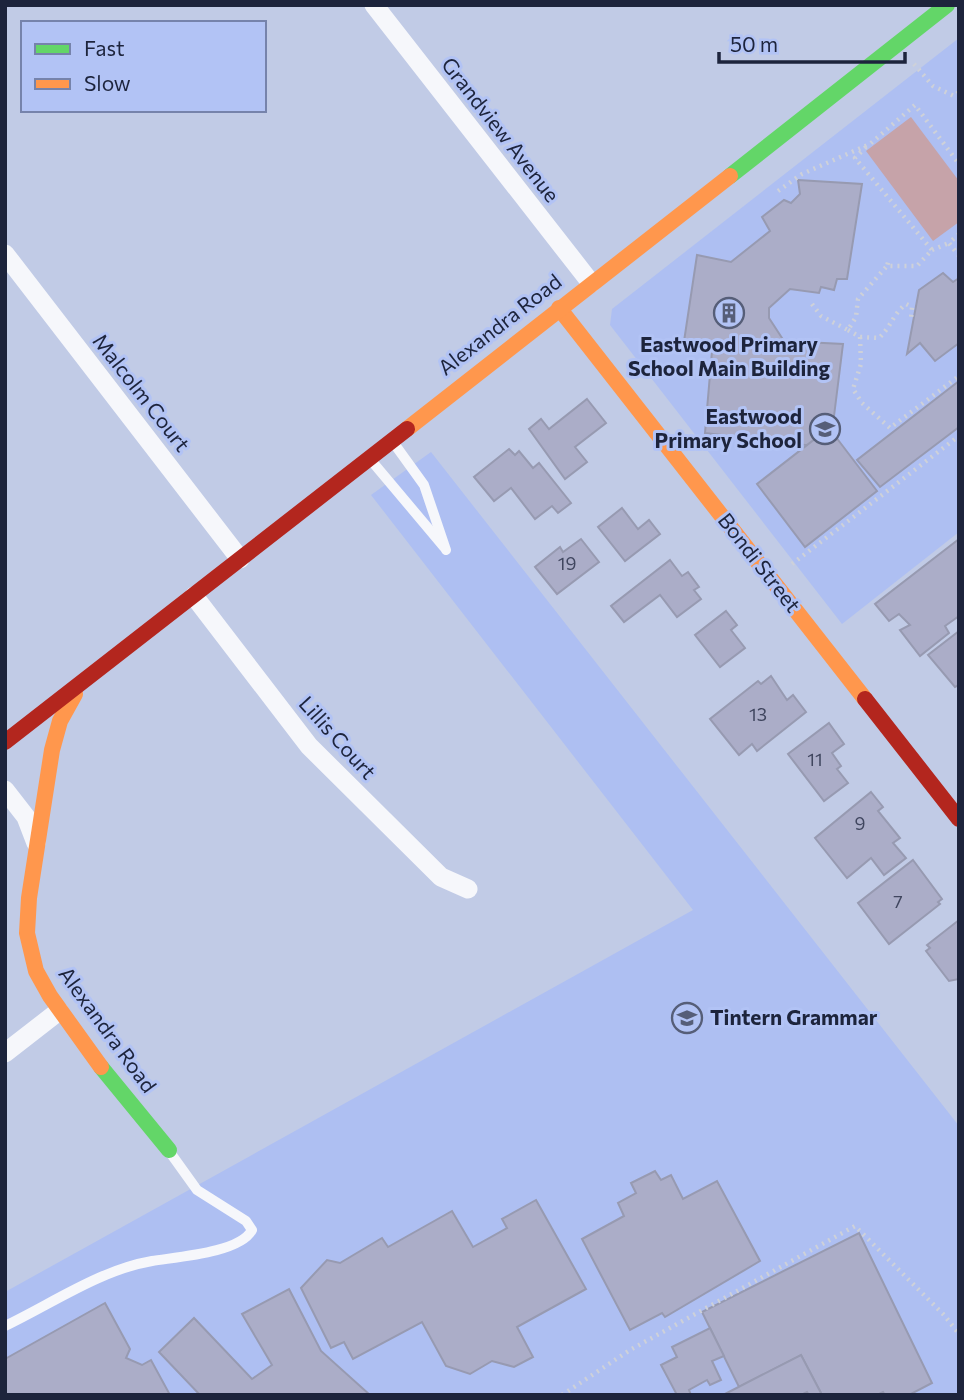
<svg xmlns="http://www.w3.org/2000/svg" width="964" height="1400" font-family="Commissioner,sans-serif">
	<rect width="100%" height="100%" fill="#c1cbe6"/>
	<g fill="#aebff2">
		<polygon points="959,38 959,532 842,624 610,325 612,309"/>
		<polygon points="431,452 959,1126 959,1395 5,1395 5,1292 693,910 371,495"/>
	</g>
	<polygon fill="#c6a3a9" points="911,117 959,181 959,222 933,241 866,151"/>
	<g fill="#abadc8" stroke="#979ab1" stroke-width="2">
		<polygon points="798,180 862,184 847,279 837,279 834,290 821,287 819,293 790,289 769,308 769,318 784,341 843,344 830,448 705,433 712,351 683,348 697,255 731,262 770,231 762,217 784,200 791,203 800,194"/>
		<polygon points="943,273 953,282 959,278 959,343 935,361 920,343 907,354 919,290"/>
		<polygon points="959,381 959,427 880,487 857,460"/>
		<polygon points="587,399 606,423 575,447 587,462 565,479 529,429 541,419 549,429"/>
		<polygon points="829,428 877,491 805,547 757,484"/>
		<polygon points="509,449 515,455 519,451 533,468 539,463 571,503 558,513 552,506 535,519 511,488 494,501 474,477"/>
		<polygon points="622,508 638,529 649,520 660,534 625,561 598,527"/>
		<polygon points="581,539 599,562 557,594 535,567 560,547 563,552"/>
		<polygon points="959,539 959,616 945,626 949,633 920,656 900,630 910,625 899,614 889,621 875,604"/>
		<polygon points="670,560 682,576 688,572 699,587 694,590 701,599 677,617 660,595 624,622 611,606"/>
		<polygon points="726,611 737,625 731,630 745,648 720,667 695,635"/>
		<polygon points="959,631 959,685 955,687 928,655"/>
		<polygon points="771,676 787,700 793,695 806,712 757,751 752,744 739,755 710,719 758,681 761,684"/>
		<polygon points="829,723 844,744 832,753 841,766 837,769 848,783 824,801 788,754"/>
		<polygon points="871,792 883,807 878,811 900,838 893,843 906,858 884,875 871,858 847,878 815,838"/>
		<polygon points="913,860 942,899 938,902 940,904 889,944 858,903"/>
		<polygon points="959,920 959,979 949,981 926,951 930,948 927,945"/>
		<polygon points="655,1171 661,1180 671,1175 683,1199 717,1181 760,1261 665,1317 662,1313 630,1330 582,1239 624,1216 618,1203 636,1193 631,1183"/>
		<polygon points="536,1200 586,1289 517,1327 533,1357 514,1367 492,1361 470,1374 446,1366 422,1322 353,1359 344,1342 331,1348 301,1288 327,1260 340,1263 382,1238 388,1247 452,1211 473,1247 507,1228 502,1219"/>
		<polygon points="859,1233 932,1383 909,1395 885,1395 883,1392 877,1395 822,1395 801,1355 739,1387 702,1312"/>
		<polygon points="289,1289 321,1351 370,1395 200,1395 159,1352 194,1318 252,1379 272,1365 242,1314"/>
		<polygon points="105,1303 130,1349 126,1358 142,1365 151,1360 170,1395 5,1395 5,1359"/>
		<polygon points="710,1328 724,1356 712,1361 721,1380 710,1385 707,1380 689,1390 691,1395 677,1395 661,1365 677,1357 672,1347"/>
		<polygon points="801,1355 822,1395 809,1395 807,1392 801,1395 723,1395"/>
	</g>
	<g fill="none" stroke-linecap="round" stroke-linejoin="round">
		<g stroke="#ced1d9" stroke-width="4.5" stroke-dasharray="2 5" stroke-linecap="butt">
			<polyline points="914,64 933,86 954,96 959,92"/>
			<polyline points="866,147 855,158 932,250 917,266 887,266 889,259"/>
			<polyline points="778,191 802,174 870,144 915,105 959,164"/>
			<polyline points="959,234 949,243 959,256"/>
			<polyline points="932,250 949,243"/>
			<polyline points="812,304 821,316 848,330 856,317 858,299 887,266"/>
			<path d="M 848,330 L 860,337 L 879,338 C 891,327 893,314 906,304 L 912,307 L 911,319"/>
			<polyline points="860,337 861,364 853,389 862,403 890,428 959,376"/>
			<polyline points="792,564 959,436"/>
			<polyline points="562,1395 630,1350 855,1226 944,1315 959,1334"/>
		</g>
		<g stroke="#f6f7fb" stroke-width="10">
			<polyline points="393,442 424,485 446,550"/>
			<polyline points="370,459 444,547"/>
			<path d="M 5,1326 C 53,1303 100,1270 152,1261 C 176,1257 240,1253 252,1230 L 246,1221 L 197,1190 L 169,1151"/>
		</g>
		<g stroke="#f6f7fb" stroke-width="19">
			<polyline points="374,5 591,283"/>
			<polyline points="5,254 240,559"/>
			<polyline points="194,596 309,746 441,877 468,889"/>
			<polyline points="5,790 26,817 36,843"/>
			<polyline points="5,1053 59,1011"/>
		</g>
		<g stroke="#63d668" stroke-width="16">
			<polyline points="730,176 947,5"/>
			<polyline points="101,1067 169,1150"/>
		</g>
		<g stroke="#ff974d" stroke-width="16">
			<polyline points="559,308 865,699"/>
			<polyline points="407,429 730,176"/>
			<polyline points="75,694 60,721 52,750 29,898 27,933 36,971 50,996 101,1067"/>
		</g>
		<g stroke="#b3261e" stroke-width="16">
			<polyline points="865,699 959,819"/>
			<polyline points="5,742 407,429"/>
		</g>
	</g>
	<defs>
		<g id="building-ring" transform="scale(1.575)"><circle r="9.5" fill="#b2c3f5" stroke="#565e78" stroke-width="1.5"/><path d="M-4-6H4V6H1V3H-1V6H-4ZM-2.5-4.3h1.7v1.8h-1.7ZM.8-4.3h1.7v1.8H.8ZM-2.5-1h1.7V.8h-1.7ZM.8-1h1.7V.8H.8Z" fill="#565e78"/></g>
		<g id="school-ring" transform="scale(1.575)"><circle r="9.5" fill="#b2c3f5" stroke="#565e78" stroke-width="1.5"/><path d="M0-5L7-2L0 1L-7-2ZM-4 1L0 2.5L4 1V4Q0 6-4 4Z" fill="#565e78"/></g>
	</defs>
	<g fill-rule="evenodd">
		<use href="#building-ring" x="729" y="313"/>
		<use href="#school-ring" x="825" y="429"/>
		<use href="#school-ring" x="687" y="1018"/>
	</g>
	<g text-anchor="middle" stroke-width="6" stroke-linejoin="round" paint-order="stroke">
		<g font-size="18" fill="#40465f">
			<text x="567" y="570">19</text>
			<text x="758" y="721">13</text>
			<text x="815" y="766">11</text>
			<text x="860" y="830">9</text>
			<text x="898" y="908">7</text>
		</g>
		<g font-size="21" fill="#1d243c" stroke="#b2c3f5">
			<text transform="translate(500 130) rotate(52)" y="7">Grandview Avenue</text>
			<text transform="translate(500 325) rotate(-38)" y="7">Alexandra Road</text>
			<text transform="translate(141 393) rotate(52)" y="7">Malcolm Court</text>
			<text transform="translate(759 563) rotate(52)" y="7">Bondi Street</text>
			<text transform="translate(337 738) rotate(48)" y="7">Lillis Court</text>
			<text transform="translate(107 1030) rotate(54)" y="7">Alexandra Road</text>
		</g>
		<g font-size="21" font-weight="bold" fill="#1d243c" stroke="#b2c3f5">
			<text x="729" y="352">Eastwood Primary<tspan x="729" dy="24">School Main Building</tspan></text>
			<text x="802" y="424" text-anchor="end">Eastwood<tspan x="802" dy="24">Primary School</tspan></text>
			<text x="710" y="1025" text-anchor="start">Tintern Grammar</text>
		</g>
	</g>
	<rect width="964" height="1400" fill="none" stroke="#1d243c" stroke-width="14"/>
	<rect x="21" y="21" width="245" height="91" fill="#b2c3f5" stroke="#7683ab" stroke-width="2"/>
	<rect x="35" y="44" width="35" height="10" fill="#63d668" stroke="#7683ab" stroke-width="2"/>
	<text x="84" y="56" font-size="21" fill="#1d243c">Fast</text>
	<rect x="35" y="79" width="35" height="10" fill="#ff974d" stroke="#7683ab" stroke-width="2"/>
	<text x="84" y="91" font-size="21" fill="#1d243c">Slow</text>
	<path d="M719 52v10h186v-10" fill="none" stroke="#1d243c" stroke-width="3.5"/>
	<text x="730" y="52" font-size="21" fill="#1d243c" stroke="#b2c3f5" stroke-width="5" paint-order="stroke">50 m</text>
</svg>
